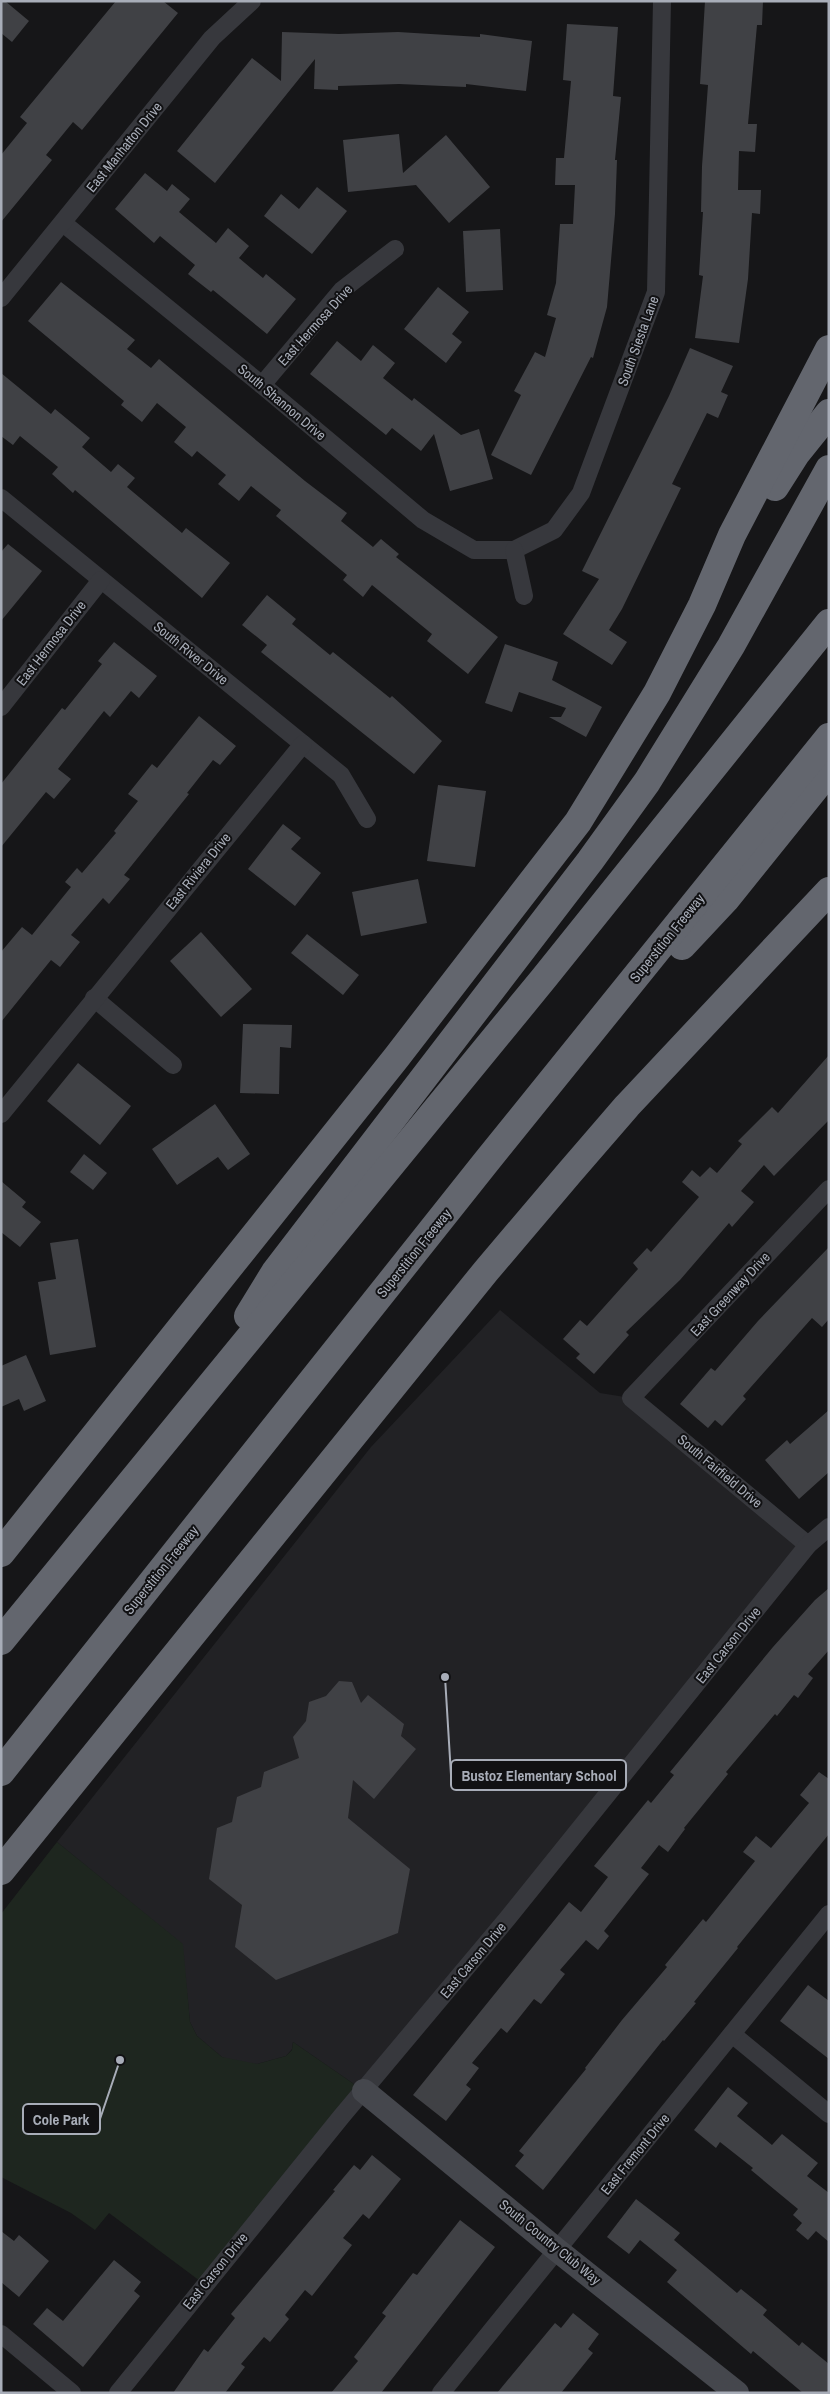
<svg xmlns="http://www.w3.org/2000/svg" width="830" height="2394" font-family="'Archivo Narrow',sans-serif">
	<rect width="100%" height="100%" fill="#161618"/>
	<polygon fill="#222225" points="500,1310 600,1393 631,1398 808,1545 364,2091 293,2042 292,2049 286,2056 257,2064 238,2063 222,2057 197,2036 190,2022 182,1944 57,1842 371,1447"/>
	<polygon fill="#1e261f" points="57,1842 183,1944 190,2022 197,2036 222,2057 257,2064 286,2056 292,2050 293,2042 364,2091 204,2284 109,2213 95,2230 71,2213 1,2177 1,1914"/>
	<g fill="#404145">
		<polygon points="1,1 5,1 29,21 12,42 1,33"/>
		<polygon points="116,1 163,1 178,13 82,130 73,122 46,155 52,160 1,222 1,155 27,123 20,117"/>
		<polygon points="705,1 763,1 762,25 757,25 748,124 757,124 755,152 739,151 738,190 761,190 760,214 752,213 748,279 739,343 695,338 703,276 699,275 703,212 701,212 702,166 708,85 700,84"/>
		<polygon points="567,24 618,27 613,96 621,97 615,160 617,160 615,214 607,307 593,358 591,357 531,475 491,455 521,395 514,391 535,352 545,357 556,318 547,315 556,283 560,224 573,224 575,185 555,185 556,158 564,158 571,81 563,80"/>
		<polygon points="282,32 339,34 398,32 480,37 480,34 532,41 526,91 466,84 466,87 399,84 338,86 338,90 314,89 315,59 215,183 177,151 252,58 281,81"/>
		<polygon points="399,134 403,173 446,135 490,187 449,223 416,185 348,192 343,140"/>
		<polygon points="145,173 167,191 172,184 190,199 179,212 216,243 228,228 249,246 239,258 263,278 266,274 296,299 267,334 213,290 211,292 188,274 195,265 160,236 154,243 115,209"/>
		<polygon points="317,187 347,211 312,254 264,216 281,194 299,209"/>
		<polygon points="500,229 503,290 466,292 463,231"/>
		<polygon points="61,282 135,340 127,349 151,368 159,359 305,481 347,513 341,521 373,547 381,539 399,554 396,557 498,637 468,674 427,641 432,634 372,585 363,597 343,580 347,575 276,516 281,510 251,486 239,501 218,484 226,475 197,451 192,457 174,442 186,427 157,403 142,422 121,405 124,401 28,321"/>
		<polygon points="438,287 469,312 452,334 462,342 446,363 404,329"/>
		<polygon points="337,341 361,361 373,345 395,363 383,378 412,401 414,398 461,435 479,429 493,479 450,491 434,434 421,451 392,428 386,435 310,374"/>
		<polygon points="690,348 733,366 721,392 728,395 718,418 707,413 672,484 681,488 622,609 609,630 627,642 612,665 563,634 599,579 582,571 669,396"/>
		<polygon points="1,373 51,414 55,409 90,438 82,447 111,472 118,464 135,478 127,487 182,533 186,528 230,563 202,598 75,490 73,493 52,474 58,467 20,436 13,445 1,436"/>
		<polygon points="8,544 42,571 1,621 1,552"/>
		<polygon points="267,595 296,619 292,624 330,655 333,652 390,698 392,696 442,741 414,774 261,652 267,645 242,625"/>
		<polygon points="114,642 157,676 139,698 131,691 110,717 104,711 58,769 71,779 54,799 46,792 1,847 1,784 62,708 65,710 102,664 98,661"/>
		<polygon points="505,644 558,662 552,680 602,707 586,737 549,717 561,717 566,708 519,692 512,712 485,703"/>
		<polygon points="199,716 236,746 220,765 213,760 187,793 189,794 124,875 130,879 109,904 103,898 71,935 80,942 60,967 51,960 1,1022 1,952 22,927 32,935 71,887 65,882 77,868 82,873 116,833 114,831 138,801 128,794 152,764 157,768"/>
		<polygon points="438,785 486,791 475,867 427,861"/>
		<polygon points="283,824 301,838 291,849 321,873 295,906 248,869"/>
		<polygon points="418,879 427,923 361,936 352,892"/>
		<polygon points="201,932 252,989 221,1017 170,961"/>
		<polygon points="307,934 359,975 343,995 291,953"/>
		<polygon points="243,1024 292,1025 291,1048 280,1047 279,1094 240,1093"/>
		<polygon points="829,1055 829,1120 774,1176 764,1165 741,1191 754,1202 732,1227 729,1223 680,1280 626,1332 629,1335 594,1374 576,1358 580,1354 563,1339 580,1320 587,1326 638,1269 633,1263 647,1248 651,1252 699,1197 682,1182 692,1170 700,1177 710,1167 717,1173 742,1144 738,1141 772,1107 778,1113"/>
		<polygon points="78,1063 131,1106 100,1145 47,1101"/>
		<polygon points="215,1104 250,1154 228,1170 218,1157 177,1185 152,1149"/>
		<polygon points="84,1154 107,1173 93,1190 70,1172"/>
		<polygon points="1,1181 26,1202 22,1207 41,1222 20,1247 1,1232"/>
		<polygon points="78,1239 96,1347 50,1355 38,1282 56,1279 50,1243"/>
		<polygon points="829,1247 829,1319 822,1327 812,1318 743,1396 746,1399 722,1426 715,1420 708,1428 680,1404 711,1368 715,1371 758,1321"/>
		<polygon points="26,1355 46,1401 24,1411 19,1399 1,1407 1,1366"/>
		<polygon points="829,1410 829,1472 799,1499 765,1460 787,1440 790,1444"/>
		<polygon points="829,1588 829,1650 808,1674 813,1678 798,1698 794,1695 777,1716 775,1714 726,1772 728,1774 684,1828 685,1829 668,1852 659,1845 641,1868 649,1874 604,1931 609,1936 598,1950 586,1940 560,1970 565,1974 541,2004 534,1999 507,2033 501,2028 472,2063 479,2068 466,2085 471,2089 446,2121 413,2095 569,1902 581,1912 608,1877 594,1866 648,1800 651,1803 674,1775 670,1772 773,1647 815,1600"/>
		<polygon points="339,1681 352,1682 361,1703 368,1695 404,1724 401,1736 416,1749 374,1799 353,1780 348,1818 410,1869 398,1933 276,1980 235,1947 242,1905 209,1879 217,1828 232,1822 237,1797 261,1787 264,1772 299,1758 293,1737 306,1721 309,1702 326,1696"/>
		<polygon points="819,1772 829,1779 829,1834 737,1947 738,1948 694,2002 696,2003 664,2041 663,2040 543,2190 515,2166 524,2155 519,2151 586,2069 585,2068 622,2020 667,1967 665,1965 703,1919 706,1922 755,1861 743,1852 756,1836 771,1848 809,1803 800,1795"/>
		<polygon points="808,1985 829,2001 829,2059 780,2021"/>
		<polygon points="728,2087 748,2103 737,2116 772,2145 782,2134 818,2163 807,2176 829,2193 829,2242 816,2231 808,2240 796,2230 802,2223 793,2215 798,2209 751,2170 753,2168 720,2142 716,2148 694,2130"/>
		<polygon points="372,2155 401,2179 369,2219 363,2214 343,2238 352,2245 312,2296 305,2290 285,2315 289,2319 270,2342 264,2337 241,2364 245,2367 225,2393 173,2393 204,2349 208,2352 235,2318 231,2314 335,2191 333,2190 354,2165 360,2170"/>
		<polygon points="636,2199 680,2233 674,2240 737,2293 741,2289 767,2310 763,2315 799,2346 802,2342 829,2364 829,2393 803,2393 753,2351 751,2354 667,2282 677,2270 640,2240 629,2254 607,2237"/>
		<polygon points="460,2220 495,2247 381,2393 331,2393 358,2361 354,2357 386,2316 382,2313 413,2273 417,2275"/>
		<polygon points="1,2231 14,2241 19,2235 49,2261 19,2297 1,2282"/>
		<polygon points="114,2260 141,2282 134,2291 140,2296 83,2367 33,2324 47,2308 63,2321"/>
		<polygon points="573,2313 599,2334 588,2349 593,2353 561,2393 497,2393 555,2323 561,2328"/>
	</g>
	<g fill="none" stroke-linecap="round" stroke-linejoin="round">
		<g stroke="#37383d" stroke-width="18">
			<polyline points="63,223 262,385 423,520 474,550 514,550 554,530 581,493 656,292 662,1"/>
			<polyline points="1,298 212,38 252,1"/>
			<polyline points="262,385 342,290 395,249"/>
			<polyline points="1,498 341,775 367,819"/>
			<polyline points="514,550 524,596"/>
			<polyline points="1,707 101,580"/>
			<polyline points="94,998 173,1065"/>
			<polyline points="1,1114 303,744"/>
			<polyline points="808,1545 631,1398 829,1189"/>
			<polyline points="732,2034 829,2114"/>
			<polyline points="1,2334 72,2393"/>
			<polyline points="118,2393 341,2117 507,1919 808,1545 829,1527"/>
			<polyline points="441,2393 829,1914"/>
		</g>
		<polyline stroke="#45474d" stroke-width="24" points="364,2091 557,2250 737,2393"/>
		<g stroke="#63666e" stroke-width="28">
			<polyline points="775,487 796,454 829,413"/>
			<polyline points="682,946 726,899 829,771"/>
			<polyline points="248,1316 275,1272 590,861 647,782 731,646 829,469"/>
			<polyline points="1,1553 396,1058 578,822 657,693 702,605 732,535 829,349"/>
			<polyline points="1,1641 544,978 829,623"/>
			<polyline points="1,1772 486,1162 829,737"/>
			<polyline points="1,1871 486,1271 570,1172 627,1106 829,891"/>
		</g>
	</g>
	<g text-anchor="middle" stroke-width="4" stroke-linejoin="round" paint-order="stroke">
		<g font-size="14" fill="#a8adb8" stroke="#111113">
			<text transform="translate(124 147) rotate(-51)" y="5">East Manhatton Drive</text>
			<text transform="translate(315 325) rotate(-48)" y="5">East Hermosa Drive</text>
			<text transform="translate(638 341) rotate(-70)" y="5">South Siesta Lane</text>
			<text transform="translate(282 402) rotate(40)" y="5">South Shannon Drive</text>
			<text transform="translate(51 643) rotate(-52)" y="5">East Hermosa Drive</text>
			<text transform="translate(191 653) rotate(39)" y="5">South River Drive</text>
			<text transform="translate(198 871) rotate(-51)" y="5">East Riviera Drive</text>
			<text transform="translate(667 938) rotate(-51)" y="5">Superstition Freeway</text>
			<text transform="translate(414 1253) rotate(-51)" y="5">Superstition Freeway</text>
			<text transform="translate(730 1294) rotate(-47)" y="5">East Greenway Drive</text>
			<text transform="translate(720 1471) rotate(40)" y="5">South Fairfield Drive</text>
			<text transform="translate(161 1570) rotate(-51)" y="5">Superstition Freeway</text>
			<text transform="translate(728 1645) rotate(-51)" y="5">East Carson Drive</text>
			<text transform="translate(473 1960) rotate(-50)" y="5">East Carson Drive</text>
			<text transform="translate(635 2154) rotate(-51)" y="5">East Fremont Drive</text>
			<text transform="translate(550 2242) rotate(39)" y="5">South Country Club Way</text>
			<text transform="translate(215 2271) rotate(-51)" y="5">East Carson Drive</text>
		</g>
	</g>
	<path fill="none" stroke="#a8adb8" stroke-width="2" d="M445 1677L451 1775M120 2060L100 2119"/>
	<g fill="#a8adb8" stroke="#111113" stroke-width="2">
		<circle cx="445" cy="1677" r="5"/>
		<circle cx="120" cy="2060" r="5"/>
	</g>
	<g fill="#111113" stroke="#a8adb8" stroke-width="2">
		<rect x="451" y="1760" width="175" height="30" rx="5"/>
		<rect x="23" y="2104" width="77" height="30" rx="5"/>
	</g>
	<g font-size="15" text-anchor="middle" font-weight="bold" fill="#a8adb8">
		<text x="539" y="1781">Bustoz Elementary School</text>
		<text x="61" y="2125">Cole Park</text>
	</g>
	<rect width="830" height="2394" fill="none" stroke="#a8adb8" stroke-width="5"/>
</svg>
